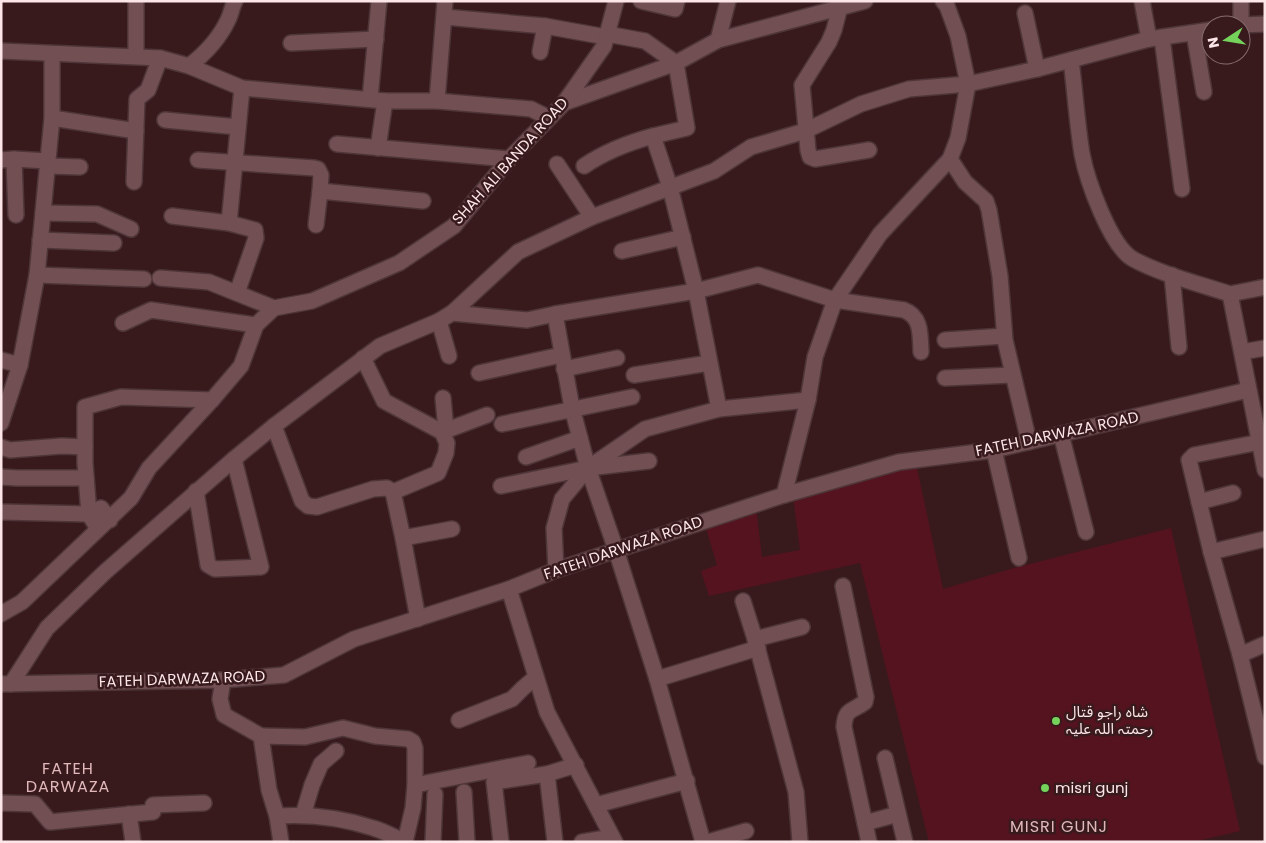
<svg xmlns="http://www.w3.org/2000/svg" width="1266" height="843" font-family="Poppins,'Noto Sans Arabic',sans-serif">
	<rect width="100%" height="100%" fill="#381a1d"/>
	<polygon fill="#55131f" points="916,463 943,589 1014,568 1171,528 1240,831 1193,842 929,842 860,563 709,596 701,571 717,565 705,525 756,507 762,557 800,550 793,496"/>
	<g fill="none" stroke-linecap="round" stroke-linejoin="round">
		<g stroke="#4e3638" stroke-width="18">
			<g id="minor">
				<polyline points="641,1 675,9 677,1"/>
				<polyline points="1142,1 1149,39"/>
				<polyline points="1241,1 1241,25"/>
				<polyline points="840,7 834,30 829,42 802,85 808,150 810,157 815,159 869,150"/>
				<polyline points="1025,13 1037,69"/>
				<polyline points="445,17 545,26 606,37"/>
				<polyline points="1241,25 1265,24"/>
				<polyline points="1194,33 1204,92"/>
				<polyline points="607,34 645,41 676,63 687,128 653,136 670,187 696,291 719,409"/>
				<polyline points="1162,38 1182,189"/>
				<polyline points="718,40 728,1"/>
				<polyline points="291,43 376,39"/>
				<polyline points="1,51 160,58 189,66 242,88 385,101 437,101 531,109 549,118"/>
				<polyline points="540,52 545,26"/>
				<polyline points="136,56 136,1"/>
				<path d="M 1071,60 C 1075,91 1077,123 1082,154 C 1087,180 1110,246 1133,259 C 1160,274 1200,284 1230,294 L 1265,470"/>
				<path d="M 189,66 C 206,53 219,39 228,20 C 231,14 232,7 235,1"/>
				<polyline points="370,99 379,1"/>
				<polyline points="437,101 445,1"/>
				<polyline points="564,103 676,63 718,40 865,1"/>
				<polyline points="52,118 136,131"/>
				<polyline points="165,120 238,127"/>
				<polyline points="337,144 509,159"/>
				<polyline points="378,148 385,101"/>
				<polyline points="14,159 16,215"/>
				<polyline points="950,159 965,182 986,201 989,210 1000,276 1005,340 1029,442"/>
				<polyline points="1,160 14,159 48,161"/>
				<polyline points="198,160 314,168 318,169 321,175 320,191 423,201"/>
				<polyline points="557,164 592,217"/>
				<polyline points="48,166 80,167"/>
				<path d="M 584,166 C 606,151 627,143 653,136"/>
				<polyline points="134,182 137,99 148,90 160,58"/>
				<polyline points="43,213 97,214 131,229"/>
				<polyline points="172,216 229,223 255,230 256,238 237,293"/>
				<polyline points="229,223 242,88"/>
				<polyline points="316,225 320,191"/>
				<polyline points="40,240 114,243"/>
				<polyline points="622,251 683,237"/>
				<polyline points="37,275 144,279"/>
				<polyline points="1172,275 1179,347"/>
				<polyline points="160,278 209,282 274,308"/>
				<polyline points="1230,294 1265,287"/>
				<polyline points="452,313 518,252 592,217 714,171 751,147 805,131 861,104 909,89 968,84 1037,69 1149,39 1211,30"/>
				<polyline points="555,314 572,408 588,468 616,550 657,679 703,842"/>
				<polyline points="439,321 449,356"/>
				<polyline points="123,323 151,310 256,325"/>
				<polyline points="945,340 1004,336"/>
				<polyline points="1242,352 1265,348"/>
				<polyline points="363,358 384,401 442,432 447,443 446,453 438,473 393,492"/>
				<polyline points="1,360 20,365"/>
				<polyline points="564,369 617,358"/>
				<polyline points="479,373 561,355"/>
				<polyline points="634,375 709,363"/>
				<polyline points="945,378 1012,375"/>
				<polyline points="443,398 446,430"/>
				<polyline points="1,423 20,365 37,275 52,118 52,54"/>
				<polyline points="502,424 632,397"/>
				<polyline points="274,426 302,501 308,506 317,507 373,489 387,488 393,492 403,538 418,619"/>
				<polyline points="442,432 487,415"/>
				<polyline points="1061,434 1086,532"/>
				<polyline points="1,447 10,450 62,446 85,447"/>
				<polyline points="994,450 1019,558"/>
				<polyline points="526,457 580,438"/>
				<polyline points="1,477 17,478 86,478"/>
				<polyline points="501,486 588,468 649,461"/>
				<polyline points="196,491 208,565 215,569 261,567 234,459"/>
				<polyline points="784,495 808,400 815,357 835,300 880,234 950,159 958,138 968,84 958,36 947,6 943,1"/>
				<polyline points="1199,502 1233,493"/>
				<polyline points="1,512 89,514 101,508 110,520"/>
				<polyline points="98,529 89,514 85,463 85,407 121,397 212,400"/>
				<polyline points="403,538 452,529"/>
				<polyline points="1265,539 1211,552 1240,655 1265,757"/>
				<polyline points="1211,552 1189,460 1194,455 1260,442"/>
				<polyline points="556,570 554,528 562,499 588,468 645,429 719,409 808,400"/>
				<path d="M 843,586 L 866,697 L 865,702 C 852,712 845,708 844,727 L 869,842"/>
				<polyline points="509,589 547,712 615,842"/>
				<polyline points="743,601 755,639 796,792 800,842"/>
				<polyline points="1,614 22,602 131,498 149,468 212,400 241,366 256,325 274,308 312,301 399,263 454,226 509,159 564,103 604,46 616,1"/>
				<polyline points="755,639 802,627"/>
				<polyline points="1240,655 1265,644"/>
				<polyline points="657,679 758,648"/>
				<polyline points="223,680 220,699 224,715 261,736 269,790 277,816 281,842"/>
				<polyline points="1,684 223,680 284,675 354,639 509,589 556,570 784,495 899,462 994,450 1248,390"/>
				<path d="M 11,684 L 47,628 L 105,572 L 234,459 L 274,426 L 380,346 L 439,321 L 452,313 L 527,320 L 555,314 L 696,291 L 758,275 L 835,300 L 904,310 C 922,317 920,335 921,352"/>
				<polyline points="459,720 512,699 523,688 536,677"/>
				<polyline points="261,736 305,737 343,728 375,736 408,739 413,742 415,748 415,785 413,808 405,842"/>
				<polyline points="885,758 905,842"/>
				<polyline points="547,774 555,842"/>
				<polyline points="415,785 528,763"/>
				<polyline points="464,792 467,842"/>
				<polyline points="1,803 35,804 50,822 153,812 153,805 204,803"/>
				<polyline points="596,805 687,781"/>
				<polyline points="129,814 133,842"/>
				<polyline points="303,815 312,785 321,764 336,751"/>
				<path d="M 277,816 C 309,814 343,818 373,828 C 384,831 394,837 405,842"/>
				<polyline points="865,823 898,814"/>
				<polyline points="433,842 435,794"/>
				<polyline points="501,842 494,782 547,774 576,765"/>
				<polyline points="582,842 612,837"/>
				<polyline points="708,842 746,831"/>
			</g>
		</g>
		<use href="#minor" stroke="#724f52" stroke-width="15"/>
	</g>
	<g fill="#75d25b" stroke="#381a1d" stroke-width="2">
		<circle cx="1056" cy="721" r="5"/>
		<circle cx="1045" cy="788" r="5"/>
	</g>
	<g text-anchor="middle" stroke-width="5" stroke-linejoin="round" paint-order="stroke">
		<g font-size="15" fill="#fce6e7" stroke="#381a1d">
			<text transform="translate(510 161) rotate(-48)" y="5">SHAH ALI BANDA ROAD</text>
			<text transform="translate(1057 434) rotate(-12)" y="5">FATEH DARWAZA ROAD</text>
			<text transform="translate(623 548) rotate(-19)" y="5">FATEH DARWAZA ROAD</text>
			<text transform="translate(182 679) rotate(-2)" y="5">FATEH DARWAZA ROAD</text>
		</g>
		<g font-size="15" fill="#fce6e7" stroke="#381a1d" text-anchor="start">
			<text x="1066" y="717">شاہ راجو قتال<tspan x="1066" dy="17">رحمتہ اللہ علیہ</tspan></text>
			<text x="1055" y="793">misri gunj</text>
		</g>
		<g font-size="16" letter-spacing="1" fill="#e1b8ba" stroke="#381a1d">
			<text x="68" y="774">FATEH<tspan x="68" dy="18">DARWAZA</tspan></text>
			<text x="1059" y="832">MISRI GUNJ</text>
		</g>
	</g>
	<rect width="1266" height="843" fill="none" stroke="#fce6e7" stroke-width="5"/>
	<g transform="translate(1226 40) rotate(258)"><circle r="24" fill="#381a1d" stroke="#866c6e"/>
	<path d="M0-4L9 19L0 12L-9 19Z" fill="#75d25b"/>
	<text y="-8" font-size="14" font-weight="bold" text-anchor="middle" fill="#fce6e7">N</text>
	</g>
</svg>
